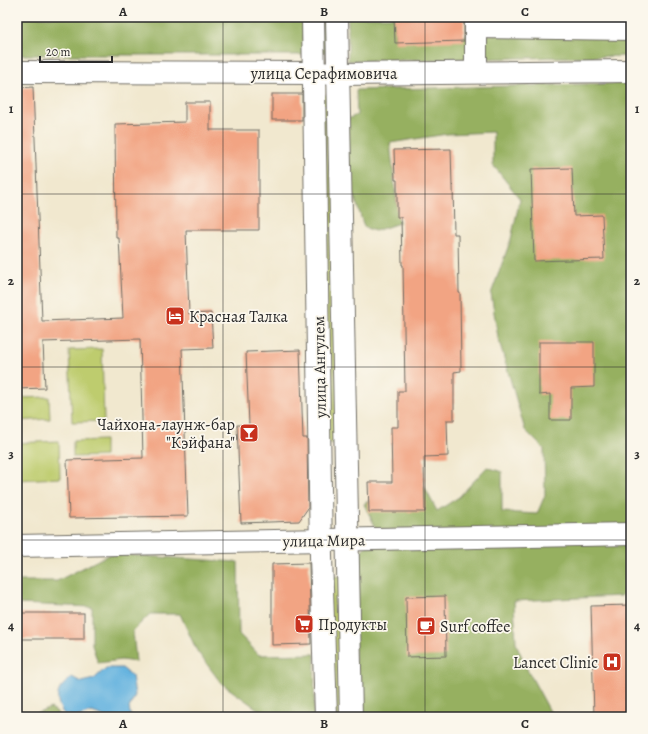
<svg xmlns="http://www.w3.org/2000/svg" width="648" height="734" font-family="Alegreya,serif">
	<rect width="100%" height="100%" fill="#fbf7ec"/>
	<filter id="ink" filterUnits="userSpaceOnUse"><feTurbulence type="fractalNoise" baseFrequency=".025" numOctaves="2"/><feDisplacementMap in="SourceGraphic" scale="8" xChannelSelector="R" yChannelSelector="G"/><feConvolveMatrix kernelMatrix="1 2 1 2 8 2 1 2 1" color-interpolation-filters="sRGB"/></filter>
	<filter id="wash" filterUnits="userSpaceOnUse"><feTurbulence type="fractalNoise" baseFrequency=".012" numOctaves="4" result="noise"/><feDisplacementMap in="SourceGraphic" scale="16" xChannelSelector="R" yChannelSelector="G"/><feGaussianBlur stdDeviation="0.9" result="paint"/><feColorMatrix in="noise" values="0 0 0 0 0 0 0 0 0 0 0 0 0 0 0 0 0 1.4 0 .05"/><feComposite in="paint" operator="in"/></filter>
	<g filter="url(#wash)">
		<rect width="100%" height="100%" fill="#f1e8cf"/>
		<g fill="#becc6e" stroke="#747c4c">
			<polygon points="319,95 334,95 341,443 323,443"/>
			<polygon points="102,349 104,421 72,422 69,350"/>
			<polygon points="49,397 50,419 17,421 17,398"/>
			<polygon points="105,440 105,456 73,457 73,441"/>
			<polygon points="59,441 60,478 17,480 17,443"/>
			<polygon points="346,576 349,717 331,717 328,577"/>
		</g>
		<g fill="#96b061" stroke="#606e46">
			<polygon points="17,17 303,17 304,55 17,55"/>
			<rect x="320" y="17" width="11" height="35"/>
			<polygon points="348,17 394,17 395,41 496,34 631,32 631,56 348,61"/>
			<polygon points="631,83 631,589 621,596 514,601 516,643 526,667 553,717 357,717 353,582 360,552 378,532 364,504 393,484 424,486 437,511 459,497 487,467 502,472 502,512 537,514 545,495 544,449 525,430 498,337 491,294 511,239 520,199 493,165 493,132 447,134 390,143 399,223 375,231 364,227 351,185 345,120 357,115 356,90"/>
			<polygon points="110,554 238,562 239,634 259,655 315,654 314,717 267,717 266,715 221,683 197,651 180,614 150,614 133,631 136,662 121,660 98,663 92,645 92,607 17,604 17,581 57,581"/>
			<polygon points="51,708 62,717 27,717"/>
		</g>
		<path fill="#65b3df" stroke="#486f85" d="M 106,668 L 122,668 L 132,676 L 135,695 L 129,708 L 131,717 L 106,717 L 92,712 L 76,717 L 64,714 C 59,708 55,697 60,689 C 62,685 68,681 72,677 L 81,682 L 94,679 Z"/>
		<g id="blocks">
			<g fill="#f2a483">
				<polygon points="394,17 464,17 464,41 395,43"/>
				<polygon points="33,87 42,321 123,318 119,238 116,238 115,124 185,122 185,102 210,102 210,130 259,130 259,230 186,230 189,314 211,313 213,348 182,349 188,516 69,518 67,460 143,458 140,339 43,342 45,388 17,389 17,88"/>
				<rect x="272" y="94" width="30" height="26"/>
				<polygon points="451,149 452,186 453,185 454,234 458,234 459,293 460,293 461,371 454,372 454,420 447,420 448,456 424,457 425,512 369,512 368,482 392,482 391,427 398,427 398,391 405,391 403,265 402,265 401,217 397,217 397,180 395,180 394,150"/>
				<polygon points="572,168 574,216 602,215 604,259 534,261 531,169"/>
				<polygon points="539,342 594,342 594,387 571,388 571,420 550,420 550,394 539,395"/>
				<polygon points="300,350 303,438 307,438 308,508 299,521 241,523 237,425 249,425 246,352"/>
				<polygon points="309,563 311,644 272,645 272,564"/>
				<polygon points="445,596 446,656 407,657 406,597"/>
				<polygon points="631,605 631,717 594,717 591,606"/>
				<rect x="17" y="613" width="67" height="26"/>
			</g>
		</g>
	</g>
	<g filter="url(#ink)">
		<use href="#blocks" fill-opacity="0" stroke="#706d64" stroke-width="1"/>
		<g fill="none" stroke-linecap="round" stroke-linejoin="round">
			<g stroke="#706d64" stroke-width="24">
				<g id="minor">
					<polyline points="313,17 321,556 326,717"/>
					<polyline points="337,17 351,717"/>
					<polyline points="476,27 631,29"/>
					<polyline points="17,72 314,73 338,74 631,71"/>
					<polyline points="476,72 476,17"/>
					<polyline points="17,546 631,534"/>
				</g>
			</g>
			<use href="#minor" stroke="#fff" stroke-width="22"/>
		</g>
	</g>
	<path fill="none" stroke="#2b2b2b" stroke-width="1" stroke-opacity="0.55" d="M 223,17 L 223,717M 425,17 L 425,717M 17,194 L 631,194M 17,367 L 631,367M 17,540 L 631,540"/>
	<defs>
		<g id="hotel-square" transform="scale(1)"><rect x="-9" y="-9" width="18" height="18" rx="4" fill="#c8321e" stroke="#fbf7ec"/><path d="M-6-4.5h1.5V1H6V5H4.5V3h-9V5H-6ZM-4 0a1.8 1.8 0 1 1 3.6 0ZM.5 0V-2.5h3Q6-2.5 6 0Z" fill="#fff"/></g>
		<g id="bar-square" transform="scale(1)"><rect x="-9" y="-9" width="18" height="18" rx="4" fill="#c8321e" stroke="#fbf7ec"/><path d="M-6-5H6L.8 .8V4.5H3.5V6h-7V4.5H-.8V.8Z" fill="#fff"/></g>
		<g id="supermarket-square" transform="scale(1)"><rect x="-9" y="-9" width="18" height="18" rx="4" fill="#c8321e" stroke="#fbf7ec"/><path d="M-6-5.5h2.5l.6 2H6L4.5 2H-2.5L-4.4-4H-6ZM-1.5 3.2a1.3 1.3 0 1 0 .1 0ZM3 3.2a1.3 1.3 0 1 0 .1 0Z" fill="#fff"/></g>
		<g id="cafe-square" transform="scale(1)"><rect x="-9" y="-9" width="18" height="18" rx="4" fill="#c8321e" stroke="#fbf7ec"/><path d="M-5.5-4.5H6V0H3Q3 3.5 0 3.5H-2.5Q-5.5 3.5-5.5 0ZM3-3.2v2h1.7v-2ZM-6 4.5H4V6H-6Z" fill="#fff"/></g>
		<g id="hospital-square" transform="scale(1)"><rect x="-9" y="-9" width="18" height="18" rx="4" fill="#c8321e" stroke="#fbf7ec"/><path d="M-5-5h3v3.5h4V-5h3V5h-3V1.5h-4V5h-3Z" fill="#fff"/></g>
	</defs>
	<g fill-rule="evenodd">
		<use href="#hotel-square" x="175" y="316"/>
		<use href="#bar-square" x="249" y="433"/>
		<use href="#supermarket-square" x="304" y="624"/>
		<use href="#cafe-square" x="426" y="626"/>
		<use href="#hospital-square" x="612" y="662"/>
	</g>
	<g text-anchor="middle" stroke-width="3.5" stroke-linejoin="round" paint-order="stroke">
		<g font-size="16" fill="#2b2b2b" stroke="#fbf7ec">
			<text x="324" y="79">улица Серафимовича</text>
			<text transform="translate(319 367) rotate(-91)" y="6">улица Ангулем</text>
			<text transform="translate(324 540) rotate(-1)" y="6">улица Мира</text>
		</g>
		<g font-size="16" fill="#2b2b2b" stroke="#fbf7ec" text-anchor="start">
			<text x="189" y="322">Красная Талка</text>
			<text x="235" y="430" text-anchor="end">Чайхона-лаунж-бар<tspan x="235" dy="18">"Кэйфана"</tspan></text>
			<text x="318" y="630">Продукты</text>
			<text x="440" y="632">Surf coffee</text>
			<text x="598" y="668" text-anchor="end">Lancet Clinic</text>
		</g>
	</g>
	<rect width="648" height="734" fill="none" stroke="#fbf7ec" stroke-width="44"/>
	<path d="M40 56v6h72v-6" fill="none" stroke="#2b2b2b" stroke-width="2"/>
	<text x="46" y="56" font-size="12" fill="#2b2b2b" stroke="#fbf7ec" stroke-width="3" paint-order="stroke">20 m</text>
	<rect x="22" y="22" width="604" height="690" fill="none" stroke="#2b2b2b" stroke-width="1.5"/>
	<g font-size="13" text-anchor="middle" font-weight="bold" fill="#2b2b2b">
		<text x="123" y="16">A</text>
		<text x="324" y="16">B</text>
		<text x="525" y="16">C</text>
		<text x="11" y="113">1</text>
		<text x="637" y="113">1</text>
		<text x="11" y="285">2</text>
		<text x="637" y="285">2</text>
		<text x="11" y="458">3</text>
		<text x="637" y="458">3</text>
		<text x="11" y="630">4</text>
		<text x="637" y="630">4</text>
		<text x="123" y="728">A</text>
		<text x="324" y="728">B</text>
		<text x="525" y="728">C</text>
	</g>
</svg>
